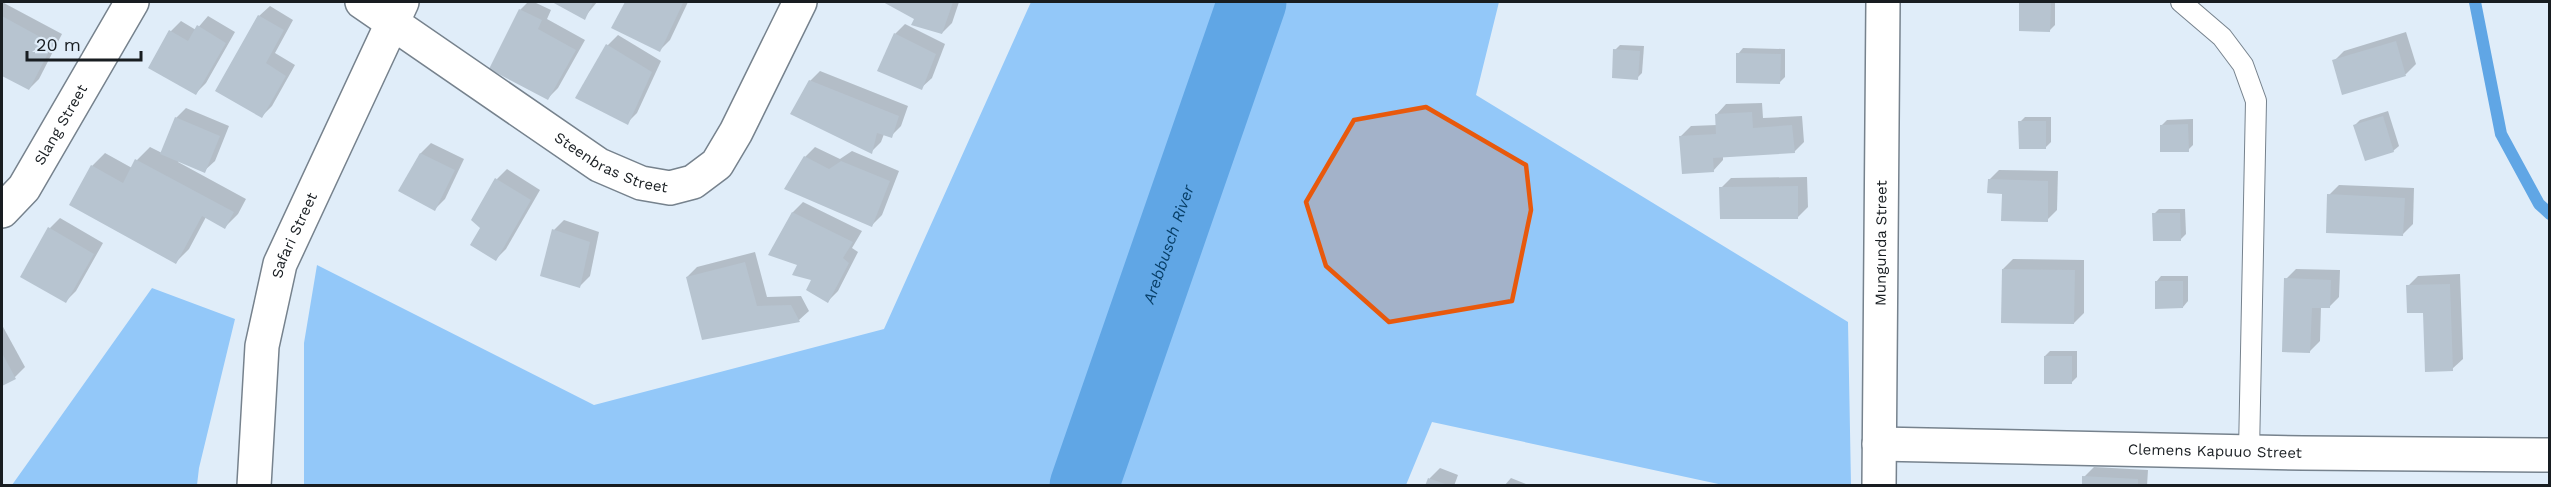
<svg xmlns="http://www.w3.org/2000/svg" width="2551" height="487" font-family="'Work Sans',sans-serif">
	<rect width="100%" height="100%" fill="#e0edf9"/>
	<g fill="#93c8f9">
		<polygon points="1031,2 1249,2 1081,485 304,485 304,343 317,265 594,405 884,329"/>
		<polygon points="1252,2 1499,2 1476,95 1848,322 1851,485 1723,485 1432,422 1406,485 1084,485"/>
		<polygon points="152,288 235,319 199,468 197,485 12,485"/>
	</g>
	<g fill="#0003">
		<polygon points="2,2 62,34 39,79 29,89 2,74"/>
		<polygon points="528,2 534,2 551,10 547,19 585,40 558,88 548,98 520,10"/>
		<polygon points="555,2 597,2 584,18"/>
		<polygon points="627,2 688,2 670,40 660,50 613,27"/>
		<polygon points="886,2 959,2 952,23 942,33"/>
		<polygon points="2020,2 2055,2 2055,25 2049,31 2020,30"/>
		<polygon points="270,6 293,20 275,53 295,65 272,106 262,116 259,16"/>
		<polygon points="208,16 235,32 206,83 196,93 150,68 171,31 181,21 196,30"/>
		<polygon points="905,24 945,44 932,78 921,88 895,34"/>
		<polygon points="2406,32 2416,64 2406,74 2343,93 2334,61 2344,51"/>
		<polygon points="618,35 661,61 637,113 627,123 577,98 608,45"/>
		<polygon points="1620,45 1644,46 1642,73 1637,78 1615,50"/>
		<polygon points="1743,48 1785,49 1785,77 1779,83 1738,54"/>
		<polygon points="820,71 908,106 901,126 891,136 884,134 881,142 871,152 810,81"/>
		<polygon points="1762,103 1763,118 1802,116 1804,142 1794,152 1723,156 1723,160 1713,171 1681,136 1691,126 1717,125 1716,115 1726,104"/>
		<polygon points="186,108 229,126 215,161 204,171 179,160 178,162 246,199 238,214 225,227 206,217 189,249 176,262 92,166 105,153 132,168 137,160 150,147 162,153 176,118"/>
		<polygon points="2388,111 2399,146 2393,151 2355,125 2360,120"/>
		<polygon points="2025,117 2051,117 2051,142 2046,147 2020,122"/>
		<polygon points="2193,119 2193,145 2188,150 2162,125 2167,120"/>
		<polygon points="431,143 464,159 445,199 435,209 400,191 421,153"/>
		<polygon points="815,147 840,159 852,151 899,171 882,215 872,225 786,188 805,157"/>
		<polygon points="507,169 540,190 506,249 496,259 482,228 497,179"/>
		<polygon points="1999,170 2058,171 2057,210 2047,220 2004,192 1989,180"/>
		<polygon points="1807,177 1808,207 1798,217 1721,188 1731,178"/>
		<polygon points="2339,185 2414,188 2413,224 2403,234 2329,195"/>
		<polygon points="803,202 862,231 852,248 858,252 838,291 828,301 799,264 771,254 793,212"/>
		<polygon points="2159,209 2185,209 2186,234 2180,240 2154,214"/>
		<polygon points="60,218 103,243 76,291 66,301 50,228"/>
		<polygon points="564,220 599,232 590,276 580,286 554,230"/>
		<polygon points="755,252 767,297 801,296 809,311 799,320 703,338 687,277 697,267"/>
		<polygon points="2013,259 2084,260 2084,313 2074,323 2003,269"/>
		<polygon points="2296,269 2340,270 2339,297 2329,307 2321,307 2320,341 2310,351 2286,279"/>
		<polygon points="2460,274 2463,359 2452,369 2425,311 2408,286 2418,276"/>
		<polygon points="2161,276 2188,276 2188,301 2183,307 2156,282"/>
		<polygon points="2,325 25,367 15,377 2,384"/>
		<polygon points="2050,351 2077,351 2077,377 2072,382 2045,356"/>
		<polygon points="2094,467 2148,470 2147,486 2083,486 2084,477"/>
		<polygon points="1440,468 1458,475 1454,486 1427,486 1430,478"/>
		<polygon points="1511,478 1531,486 1504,486"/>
	</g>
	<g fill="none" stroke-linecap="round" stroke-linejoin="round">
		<polyline stroke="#60a6e5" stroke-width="12" points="2475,2 2501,134 2539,204 2550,214"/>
		<path stroke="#60a6e5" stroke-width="69" id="s1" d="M 1084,486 L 1252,2"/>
	</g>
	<g fill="#b7c4d0">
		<polygon points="552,2 593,2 585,20"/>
		<polygon points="625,2 683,3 660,52 611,28"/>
		<polygon points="883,2 953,2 942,34 911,25 914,19"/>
		<polygon points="2019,2 2051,2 2050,32 2019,31"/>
		<polygon points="519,9 542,20 538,29 576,50 548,100 489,69"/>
		<polygon points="258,15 284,30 266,63 286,76 262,118 215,91"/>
		<polygon points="2,16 53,44 29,90 2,76"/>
		<polygon points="197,25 226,43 196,95 148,68 169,30 188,41"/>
		<polygon points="894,33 936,54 922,90 877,71"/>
		<polygon points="2396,41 2406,76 2342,95 2332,60"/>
		<polygon points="606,44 652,72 628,125 575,98"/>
		<polygon points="1613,49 1640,51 1638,80 1612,78"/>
		<polygon points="1736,53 1781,54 1780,84 1736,83"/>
		<polygon points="809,80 899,116 892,138 877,133 872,154 790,114"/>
		<polygon points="1752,112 1753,128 1792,125 1795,153 1713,158 1714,172 1682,174 1679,136 1716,134 1715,114"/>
		<polygon points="2383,116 2394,152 2365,161 2353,125"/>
		<polygon points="175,117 220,136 205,173 160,154"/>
		<polygon points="2018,121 2046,121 2046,149 2019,149"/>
		<polygon points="2188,124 2189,152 2160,152 2160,125"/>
		<polygon points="420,153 455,170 435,211 398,191"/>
		<polygon points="804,156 829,169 841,161 890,181 872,227 784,189"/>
		<polygon points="135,159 234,212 225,229 202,216 176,264 69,205 91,165 123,183"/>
		<polygon points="495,178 531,200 496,261 470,245 480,228 471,220"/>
		<polygon points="1988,179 2048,181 2048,222 2001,221 2002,194 1987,193"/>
		<polygon points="1798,186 1798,219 1720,219 1719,187"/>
		<polygon points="2327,194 2405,198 2403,236 2326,233"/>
		<polygon points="792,212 853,242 843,258 849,263 828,303 806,290 811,280 792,275 797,265 768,255"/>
		<polygon points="2152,213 2180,213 2181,241 2153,241"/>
		<polygon points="48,227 94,254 66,303 20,277"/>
		<polygon points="552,229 590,242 580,288 540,276"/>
		<polygon points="745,262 757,306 791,305 800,322 702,340 686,277"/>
		<polygon points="2002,269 2075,270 2074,324 2001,323"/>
		<polygon points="2284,278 2331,280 2330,308 2312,308 2310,353 2282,352"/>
		<polygon points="2155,281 2183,281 2183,308 2155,309"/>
		<polygon points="2450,284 2453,371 2425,372 2423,313 2407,313 2406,285"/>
		<polygon points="2,353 16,379 2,386"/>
		<rect x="2044" y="356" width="28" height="28"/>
		<polygon points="2082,476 2138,479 2138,486 2082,486"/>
		<polygon points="1428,478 1448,485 1448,486 1425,486"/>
	</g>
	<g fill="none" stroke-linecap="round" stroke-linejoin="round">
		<g stroke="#76828d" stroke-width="22">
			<polyline id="service" points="2181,2 2222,37 2243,65 2256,101 2249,452"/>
		</g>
		<g stroke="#76828d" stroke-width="36">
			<g id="minor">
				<path id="s2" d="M 362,2 L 599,165 L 641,183 L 670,188 L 693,182 L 717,164 L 736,132 L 800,2"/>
				<path id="s3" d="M 2,211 L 24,188 L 132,2"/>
				<path id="s4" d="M 1879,444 L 2303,453 L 2550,455"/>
				<path id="s5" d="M 254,486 L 262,346 L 280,264 L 402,2"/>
			</g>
		</g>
		<g stroke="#76828d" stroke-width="36">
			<g id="tertiary">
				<path id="s6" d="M 1879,486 L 1883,2"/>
			</g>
		</g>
		<use href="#service" stroke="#fff" stroke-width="20"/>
		<use href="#minor" stroke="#fff" stroke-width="33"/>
		<use href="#tertiary" stroke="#fff" stroke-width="33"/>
	</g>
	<path fill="#e8590c" fill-opacity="0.2" stroke="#e8590c" stroke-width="4.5" stroke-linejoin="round" d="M 1426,107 L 1526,165 L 1531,210 L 1512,301 L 1389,322 L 1326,266 L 1306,202 L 1354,120 Z"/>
	<g text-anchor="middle" stroke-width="4.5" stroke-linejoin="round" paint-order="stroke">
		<g font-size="15" fill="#181d21" stroke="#e0edf9">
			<text dy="5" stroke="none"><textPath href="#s3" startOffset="105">Slang Street</textPath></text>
			<text dy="5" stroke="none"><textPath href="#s2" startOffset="298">Steenbras Street</textPath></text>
			<text dy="5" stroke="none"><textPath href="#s5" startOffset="256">Safari Street</textPath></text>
			<text dy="5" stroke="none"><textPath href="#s6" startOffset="243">Mungunda Street</textPath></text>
			<text dy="5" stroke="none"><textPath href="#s4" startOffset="336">Clemens Kapuuo Street</textPath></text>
		</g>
		<g font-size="16" font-style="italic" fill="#083f68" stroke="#e0edf9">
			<text dy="6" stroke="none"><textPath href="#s1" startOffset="256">Arebbusch River</textPath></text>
		</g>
	</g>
	<rect width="2551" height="487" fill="none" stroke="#181d21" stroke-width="6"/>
	<path d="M27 51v9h114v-9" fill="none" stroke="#181d21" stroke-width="3"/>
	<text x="36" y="51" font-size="18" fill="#181d21" stroke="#e0edf9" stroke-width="4.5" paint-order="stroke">20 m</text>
</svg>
